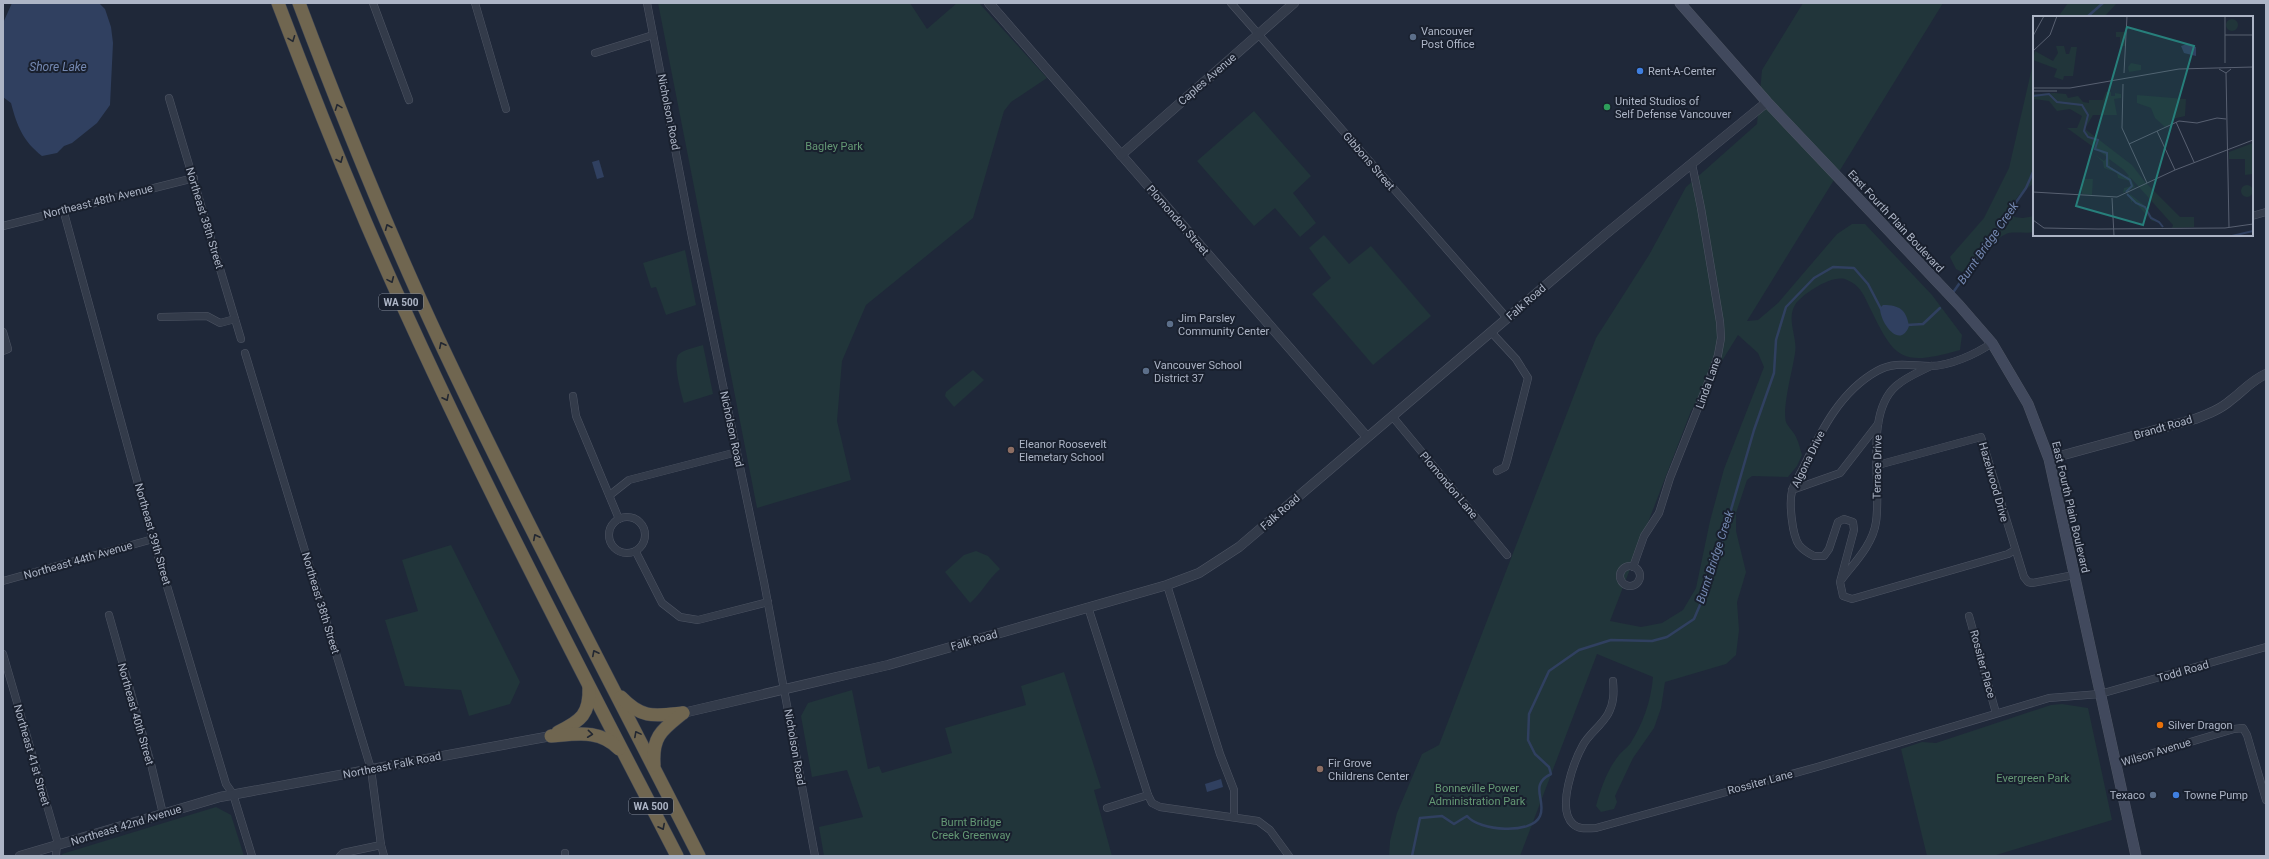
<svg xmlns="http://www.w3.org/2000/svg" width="2269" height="859" font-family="Roboto,sans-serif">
	<rect width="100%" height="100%" fill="#1f2839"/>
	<g fill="#21353a" fill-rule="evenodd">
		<polygon points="658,3 910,3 927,29 957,3 979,3 1047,78 1011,102 1004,111 973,218 866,305 842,361 837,421 851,480 757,508"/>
		<path d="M 1803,3 L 1943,3 L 1747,321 L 1758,320 L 1778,303 L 1837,234 L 1852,224 L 1865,224 L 1932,295 L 1962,335 L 1960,350 C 1898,368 1894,357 1868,304 C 1863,293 1859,285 1847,280 C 1834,273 1802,294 1795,305 C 1786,320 1798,338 1795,353 C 1793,369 1782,407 1786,422 C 1788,427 1794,432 1796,437 C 1799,443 1800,449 1802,455 L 1797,466 L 1788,477 L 1752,476 L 1747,480 L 1736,513 L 1736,531 L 1746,572 L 1737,602 L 1739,630 L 1736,655 L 1726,664 L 1665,682 L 1661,708 L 1654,728 L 1633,758 L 1615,796 L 1617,802 L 1614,809 L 1601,812 L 1596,806 C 1601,788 1607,770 1619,755 C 1622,751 1627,748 1630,744 C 1643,724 1651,701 1653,677 L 1597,654 L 1520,856 L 1389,856 L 1390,841 L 1397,813 L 1422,754 L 1439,745 L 1596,338 L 1649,255 L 1686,187 L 1757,124 L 1762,70 ZM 1738,335 L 1758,353 L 1764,367 L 1724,469 L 1710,521 L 1696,588 L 1683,610 L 1662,623 L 1641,627 L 1610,621 L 1691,411 Z"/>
		<polygon points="2068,3 2117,3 2104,17 2058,17"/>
		<path d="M 2034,59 L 2034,183 L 2020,194 L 2010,207 L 2014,217 L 2023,218 L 2034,216 L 2034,232 C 2026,234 2011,231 2006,234 C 1988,242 1982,268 1962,272 L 1956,269 L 1950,257 L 1984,218 L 2009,168 Z"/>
		<polygon points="1254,111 1311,176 1293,193 1316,223 1300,237 1275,208 1254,226 1197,161"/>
		<polygon points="1324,235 1349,264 1371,246 1431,316 1373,365 1312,294 1331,278 1309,248"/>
		<polygon points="685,250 696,305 666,315 656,287 651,288 643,263"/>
		<path d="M 703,345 L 713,394 L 684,403 C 681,393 672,361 679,354 C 685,349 697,347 703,345 Z"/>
		<polygon points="973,370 984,380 954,407 945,396 946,392"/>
		<polygon points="451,545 520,682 510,704 469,716 461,690 405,686 385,620 418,611 402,560"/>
		<path d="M 976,551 L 988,556 L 1000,569 C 987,580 983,592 970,603 L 945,572 L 964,555 Z"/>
		<polygon points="1064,672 1101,788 1094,790 1112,856 824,856 819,827 863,817 847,770 812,777 801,716 808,703 852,690 868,769 879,766 882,773 952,753 945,728 1026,705 1021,686"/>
		<polygon points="2062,704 2088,708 2112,820 1993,856 1927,856 1901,749 1922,742 1936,743 2051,705"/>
		<polygon points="216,807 231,815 244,856 63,856 62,854"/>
	</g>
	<g fill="#304060">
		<path d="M 12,3 L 99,3 L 105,9 L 111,27 L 113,43 L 110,105 L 97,123 L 72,143 L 64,146 L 57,153 L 42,156 C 23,141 17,126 11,103 L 3,97 L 3,23 Z"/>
		<polygon points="599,160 604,177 597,179 592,162"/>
		<path d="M 1883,305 C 1900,305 1906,310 1909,326 C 1900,350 1880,323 1880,308 Z"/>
		<polygon points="1221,779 1223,787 1207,792 1205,784"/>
	</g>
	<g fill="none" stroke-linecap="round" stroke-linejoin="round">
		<g stroke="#304060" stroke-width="2.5">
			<polyline points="2087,17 2103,3"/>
			<polyline points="1952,294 2026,188 2034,170"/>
			<polyline points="1907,325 1923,324 1940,308"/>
			<path d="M 1412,856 L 1420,818 L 1442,816 L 1454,824 L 1467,816 C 1479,831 1532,835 1540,816 C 1547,801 1528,785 1551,774 L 1549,767 L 1535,754 L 1528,740 L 1529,714 L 1549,671 L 1579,650 L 1611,640 L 1652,641 L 1667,637 L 1694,619 L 1711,579 L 1754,430 L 1774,373 L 1776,340 L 1786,307 L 1814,278 L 1833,267 L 1854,268 L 1868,284 L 1881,309"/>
		</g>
		<g stroke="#4e5564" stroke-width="8">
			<g id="minor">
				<polyline points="373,3 409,100"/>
				<polyline points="475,3 506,109"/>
				<polyline points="647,3 692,237 764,582 815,856"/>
				<polyline points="1231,3 1507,318"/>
				<polyline points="595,53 653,35"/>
				<polyline points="169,98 241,339"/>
				<polyline points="63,209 153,539 226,784 233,794 252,856"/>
				<polyline points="2252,216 2266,212"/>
				<polyline points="3,226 194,178"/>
				<polyline points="161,317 207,316 220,323 235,319"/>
				<polyline points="3,332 8,349 3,351"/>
				<polyline points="1492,333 1516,359 1528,378 1507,461 1505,467 1497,471"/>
				<path d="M 1992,343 C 1976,354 1950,366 1930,366 C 1910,366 1895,361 1877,371 C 1841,391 1822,429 1805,464 C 1801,473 1794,482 1792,491 C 1789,503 1792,535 1799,545 C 1803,550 1808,553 1814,556 L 1824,556 L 1829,549 L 1838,522 L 1844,519 L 1853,522 L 1854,530 L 1840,582 L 1843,596 L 1852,599 L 2008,554 L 2015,550"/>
				<polyline points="245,353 371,769 381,845 384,856"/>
				<polyline points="573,396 576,416 619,519"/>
				<polyline points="1392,416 1507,555"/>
				<polyline points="1878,465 1981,437 2024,577 2028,582 2032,583 2074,575"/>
				<polyline points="1792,490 1840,473 1878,424"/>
				<polyline points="610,495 629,480 737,452"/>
				<circle cx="627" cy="535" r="18"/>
				<polyline points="636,552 662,603 680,617 698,620 768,602"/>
				<circle cx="1630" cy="576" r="10"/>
				<polyline points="1633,567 1644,536 1659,513 1670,478 1713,370 1718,355 1721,338 1720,322 1701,208 1692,164"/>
				<path d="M 1842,579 C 1855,562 1873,544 1876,522 C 1882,483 1864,414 1896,386 C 1906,377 1919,372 1931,366"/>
				<polyline points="3,581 153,539"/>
				<polyline points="1167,585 1220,754 1234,790 1234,817"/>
				<polyline points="1088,607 1148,795 1152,803 1160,807 1258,821 1270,830 1289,856"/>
				<polyline points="109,615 151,764 163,814"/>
				<polyline points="1969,616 1996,713"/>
				<polyline points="3,654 57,840 56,856"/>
				<path d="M 1613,681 C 1614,693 1614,703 1608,714 C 1601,726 1589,734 1583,745 C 1574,761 1556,809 1573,824 C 1579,830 1588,828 1596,828 L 1817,767 L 2049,698 L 2100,694 L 2266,647"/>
				<polyline points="2116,764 2234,729 2243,728 2247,735 2266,800"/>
				<polyline points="1107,808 1148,795"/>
				<polyline points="565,853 565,856"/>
				<polyline points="340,856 343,853 381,845"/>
			</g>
		</g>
		<g stroke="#4e5564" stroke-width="10">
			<g id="tertiary">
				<polyline points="989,3 1367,437"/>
				<polyline points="1121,155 1294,3"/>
				<path d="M 2049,459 L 2195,419 C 2208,414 2221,409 2231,400 C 2243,391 2252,380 2266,374"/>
				<polyline points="683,713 888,665 1167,585 1199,573 1239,547 1607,233 1767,102"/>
				<polyline points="20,856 220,797 551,736"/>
			</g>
		</g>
		<g stroke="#4e5564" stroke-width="11">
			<polyline id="secondary" points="1680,3 1767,102 1959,305 1992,343 2028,404 2049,459 2136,856"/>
		</g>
		<g stroke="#3b4251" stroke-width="14">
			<g id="motorway">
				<path d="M 278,3 C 306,77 335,150 366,223 C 459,439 569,647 677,856"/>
				<path d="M 299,3 C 342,117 387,229 439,340 C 521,514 612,685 699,856"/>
				<path d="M 621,697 C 642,719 654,716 683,713"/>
				<path d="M 558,732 C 581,721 590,714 589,687"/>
				<path d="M 551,736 C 577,734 600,729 619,749"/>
				<path d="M 654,765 C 652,736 662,730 683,713"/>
			</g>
		</g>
		<use href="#minor" stroke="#333b4a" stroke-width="7"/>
		<use href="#tertiary" stroke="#333b4a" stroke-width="9"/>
		<use href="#secondary" stroke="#41495d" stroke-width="10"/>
		<use href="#motorway" stroke="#706650" stroke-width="13"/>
	</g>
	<defs><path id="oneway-chevron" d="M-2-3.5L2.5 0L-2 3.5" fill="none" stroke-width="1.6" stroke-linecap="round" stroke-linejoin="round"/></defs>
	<g stroke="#222731">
		<use href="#oneway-chevron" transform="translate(292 39) rotate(69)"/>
		<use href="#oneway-chevron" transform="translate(338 107) rotate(-111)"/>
		<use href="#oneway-chevron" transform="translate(340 160) rotate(67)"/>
		<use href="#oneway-chevron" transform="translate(388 227) rotate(-113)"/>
		<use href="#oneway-chevron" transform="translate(391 280) rotate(66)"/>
		<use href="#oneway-chevron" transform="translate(442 345) rotate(-116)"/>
		<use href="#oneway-chevron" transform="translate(446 398) rotate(64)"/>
		<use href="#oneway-chevron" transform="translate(536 537) rotate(-117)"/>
		<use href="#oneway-chevron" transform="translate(595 653) rotate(-117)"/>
		<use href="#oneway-chevron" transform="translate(590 734) rotate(6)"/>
		<use href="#oneway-chevron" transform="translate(637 734) rotate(-118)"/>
		<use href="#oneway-chevron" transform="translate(662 827) rotate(63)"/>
	</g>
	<g fill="#5c6f8a" stroke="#19202e" stroke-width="1.5">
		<circle cx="1413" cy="37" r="4"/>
		<circle cx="1170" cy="324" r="4"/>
		<circle cx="1146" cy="371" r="4"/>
		<circle cx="2153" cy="795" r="4"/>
	</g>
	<g fill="#3f7fe0" stroke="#19202e" stroke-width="1.5">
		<circle cx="1640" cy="71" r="4"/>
		<circle cx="2176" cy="795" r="4"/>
	</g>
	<circle fill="#2e9e5b" stroke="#19202e" stroke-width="1.5" cx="1607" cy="107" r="4"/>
	<g fill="#8d6e63" stroke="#19202e" stroke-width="1.5">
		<circle cx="1011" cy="450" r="4"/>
		<circle cx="1320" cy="769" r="4"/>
	</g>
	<circle fill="#e8710a" stroke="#19202e" stroke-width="1.5" cx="2160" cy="725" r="4"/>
	<g text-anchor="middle" stroke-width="4" stroke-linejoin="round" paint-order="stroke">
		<g fill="#19202e" stroke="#818898" stroke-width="1">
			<rect x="379" y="294" width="44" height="16" rx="3"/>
			<rect x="629" y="798" width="44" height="16" rx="3"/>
		</g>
		<g font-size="10" font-weight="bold" fill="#adb5c6">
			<text x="401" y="306">WA 500</text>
			<text x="651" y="810">WA 500</text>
		</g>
		<g font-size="11" fill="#adb5c6" stroke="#19202e" text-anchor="start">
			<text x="1421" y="35">Vancouver<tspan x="1421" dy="13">Post Office</tspan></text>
			<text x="1648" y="75">Rent-A-Center</text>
			<text x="1615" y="105">United Studios of<tspan x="1615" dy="13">Self Defense Vancouver</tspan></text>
			<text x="1178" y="322">Jim Parsley<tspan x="1178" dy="13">Community Center</tspan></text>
			<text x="1154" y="369">Vancouver School<tspan x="1154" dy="13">District 37</tspan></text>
			<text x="1019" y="448">Eleanor Roosevelt<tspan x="1019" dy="13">Elemetary School</tspan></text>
			<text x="2168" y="729">Silver Dragon</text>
			<text x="1328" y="767">Fir Grove<tspan x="1328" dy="13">Childrens Center</tspan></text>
			<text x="2145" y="799" text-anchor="end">Texaco</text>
			<text x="2184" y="799">Towne Pump</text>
		</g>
		<g font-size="11" fill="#adb5c6" stroke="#19202e">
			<text transform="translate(1207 79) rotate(-41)" y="4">Caples Avenue</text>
			<text transform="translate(669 112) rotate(79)" y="4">Nicholson Road</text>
			<text transform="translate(1369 161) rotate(49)" y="4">Gibbons Street</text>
			<text transform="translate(98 201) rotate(-14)" y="4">Northeast 48th Avenue</text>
			<text transform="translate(205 218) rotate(73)" y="4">Northeast 38th Street</text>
			<text transform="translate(1178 220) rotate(49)" y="4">Plomondon Street</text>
			<text transform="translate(1896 221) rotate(47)" y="4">East Fourth Plain Boulevard</text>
			<text transform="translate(1526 302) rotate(-41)" y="4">Falk Road</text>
			<text transform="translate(1708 383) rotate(-70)" y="4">Linda Lane</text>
			<text transform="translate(2163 427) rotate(-16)" y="4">Brandt Road</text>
			<text transform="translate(732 429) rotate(78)" y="4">Nicholson Road</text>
			<text transform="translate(1808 459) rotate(-64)" y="4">Algona Drive</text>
			<text transform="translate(1877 467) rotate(-89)" y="4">Terrace Drive</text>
			<text transform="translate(1994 482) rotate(74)" y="4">Hazelwood Drive</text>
			<text transform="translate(1449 485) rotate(50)" y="4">Plomondon Lane</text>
			<text transform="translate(2071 507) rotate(77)" y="4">East Fourth Plain Boulevard</text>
			<text transform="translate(1280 512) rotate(-41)" y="4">Falk Road</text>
			<text transform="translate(153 534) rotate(74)" y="4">Northeast 39th Street</text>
			<text transform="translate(78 560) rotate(-16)" y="4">Northeast 44th Avenue</text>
			<text transform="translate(321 603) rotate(73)" y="4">Northeast 38th Street</text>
			<text transform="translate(974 640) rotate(-16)" y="4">Falk Road</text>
			<text transform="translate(1983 664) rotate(75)" y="4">Rossiter Place</text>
			<text transform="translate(2183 671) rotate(-16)" y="4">Todd Road</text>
			<text transform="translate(136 714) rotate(74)" y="4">Northeast 40th Street</text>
			<text transform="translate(795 747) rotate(80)" y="4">Nicholson Road</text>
			<text transform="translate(2156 752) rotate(-17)" y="4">Wilson Avenue</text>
			<text transform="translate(32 755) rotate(74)" y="4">Northeast 41st Street</text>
			<text transform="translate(392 765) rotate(-11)" y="4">Northeast Falk Road</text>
			<text transform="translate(1760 782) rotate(-15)" y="4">Rossiter Lane</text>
			<text transform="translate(126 825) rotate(-17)" y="4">Northeast 42nd Avenue</text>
		</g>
		<g font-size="11" fill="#649874" stroke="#19202e">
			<text x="834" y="150">Bagley Park</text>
			<text x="2033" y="782">Evergreen Park</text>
			<text x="1477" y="792">Bonneville Power<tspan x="1477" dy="13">Administration Park</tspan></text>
			<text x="971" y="826">Burnt Bridge<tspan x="971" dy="13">Creek Greenway</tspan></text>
		</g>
		<g font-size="12" font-style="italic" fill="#7488b1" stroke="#19202e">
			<text x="58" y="71">Shore Lake</text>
			<text transform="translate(1988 243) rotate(-55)" y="4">Burnt Bridge Creek</text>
			<text transform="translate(1715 557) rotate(-72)" y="4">Burnt Bridge Creek</text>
		</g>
	</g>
	<g transform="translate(2033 16)">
		<rect width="220" height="220" fill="#1f2839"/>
		<path d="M193 9a6 6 0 1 1 12 0a6 6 0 1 1-12 0ZM 83,16 L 93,16 L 92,30 L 87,30 L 87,21 L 83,21 ZM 23,30 L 31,30 L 33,38 L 36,38 L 38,31 L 44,31 L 40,60 L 31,60 L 30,64 L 21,61 L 24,53 L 0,44 L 2,35 L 20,45 L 25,37 ZM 98,47 L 108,49 L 108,54 L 96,56 L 95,51 ZM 73,76 L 78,76 L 78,80 L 82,80 L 82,77 L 88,78 L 88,82 L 81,83 L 84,99 L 60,99 L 52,113 L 99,149 L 112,166 L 147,201 L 161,201 L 161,211 L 139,212 L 140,209 L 97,161 L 102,171 L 90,177 L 91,172 L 98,170 L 97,165 L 85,162 L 84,157 L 71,152 L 70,146 L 61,138 L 71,145 L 74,141 L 34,112 L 44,112 L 49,100 L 37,93 L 24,95 L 16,85 L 0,83 L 0,78 L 22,77 L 33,78 L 35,82 L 45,80 L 50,86 L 56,87 L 56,84 L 70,84 ZM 76,143 L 91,154 L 96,160 L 93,161 L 77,151 ZM 104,79 L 153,83 L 152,100 L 139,103 L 140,107 L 132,111 L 122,102 L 118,92 L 104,87 ZM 220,127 L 220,158 L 212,159 L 212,143 L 196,143 L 196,136 ZM 49,163 L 60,163 L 59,179 L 49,178 ZM208 175a6 6 0 1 1 12 0a6 6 0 1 1-12 0ZM 97,178 L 112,190 L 118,200 L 126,206 L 119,205 L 100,184 L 98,187 Z" fill="#21353a" fill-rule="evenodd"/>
		<path d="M 154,28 L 163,31 L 163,40 L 151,37 L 148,30 Z" fill="#304060"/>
		<path fill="none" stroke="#304060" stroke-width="2" d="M 0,80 L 16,78 L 24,86 L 49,89 L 55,99 L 51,115 L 55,121 L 65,124 L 62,133 L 74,137 L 74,150 L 97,164 L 99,170 L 93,176M 94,178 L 103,187 L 112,191 L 118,202 L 126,206 L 130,211M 199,220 L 220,215"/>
		<path fill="none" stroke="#586071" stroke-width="1" d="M 192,0 L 192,47M 192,19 L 220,19M 0,20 L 11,0M 0,35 L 17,19 L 24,0M 186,53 L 193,57 L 198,53M 91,57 L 94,0M 193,57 L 196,211M 90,68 L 89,112 L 114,167M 0,72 L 37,72 L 146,53 L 220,51M 0,75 L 24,75M 143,106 L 161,146M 124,115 L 142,154M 96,128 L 146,105 L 164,107 L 184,102 L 193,103M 142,154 L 220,124M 0,176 L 84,181 L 142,154M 79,182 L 81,220M 0,204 L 11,212 L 65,213 L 192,212 L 220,208"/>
		<path fill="#277f7b" fill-opacity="0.15" stroke="#277f7b" stroke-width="2" d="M 94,11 L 161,30 L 110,209 L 43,190 Z"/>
		<rect width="220" height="220" fill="none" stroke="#adb5c6" stroke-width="2"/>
	</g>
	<rect width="2269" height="859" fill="none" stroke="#adb5c6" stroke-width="8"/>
</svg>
